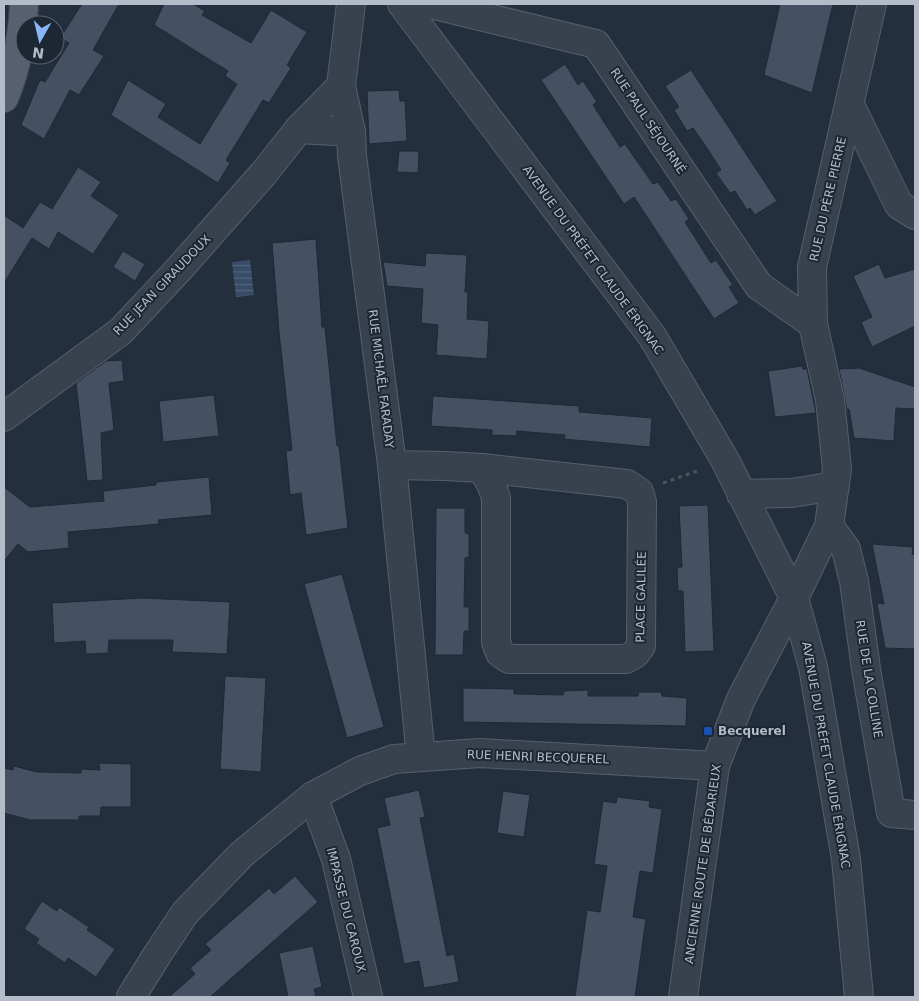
<svg xmlns="http://www.w3.org/2000/svg" width="919" height="1001" font-family="'DejaVu Sans',sans-serif">
	<defs>
		<pattern id="water-rules" width="6" height="5" patternUnits="userSpaceOnUse" patternTransform="scale(1.25)"><rect width="6" height="5" fill="#394c67"/><path d="M0 2.5h6" fill="none" stroke="#53647b"/></pattern>
	</defs>
	<rect width="100%" height="100%" fill="#242f3e"/>
	<polygon fill="url(#water-rules)" points="250,260 254,295 236,297 232,262"/>
	<g fill="#455162" stroke="#1f2835">
		<polygon points="82,4 119,4 93,50 104,56 79,95 70,90 44,139 21,125 40,80 45,82 69,43 60,38"/>
		<polygon points="164,4 193,4 205,11 202,15 251,43 271,10 307,32 287,65 291,68 269,103 263,100 226,160 230,163 218,183 111,115 128,80 166,104 158,117 200,144 237,84 225,76 228,71 154,25"/>
		<polygon points="780,4 833,4 812,93 764,75"/>
		<polygon points="565,64 578,85 583,81 597,102 593,105 620,147 625,144 653,184 658,182 671,201 676,199 689,219 685,222 711,263 716,260 733,285 729,287 739,303 714,319 634,197 624,204 541,80"/>
		<polygon points="691,70 777,201 755,215 750,208 747,210 735,191 730,193 716,173 721,170 707,148 693,128 687,131 674,110 679,107 665,86"/>
		<polygon points="399,90 400,101 405,101 407,141 369,144 367,91"/>
		<polygon points="399,151 419,151 418,173 397,172"/>
		<polygon points="78,167 101,182 91,196 119,215 93,254 58,232 49,249 32,238 4,283 4,215 23,228 40,202 52,209"/>
		<polygon points="316,239 322,327 325,327 337,446 339,446 348,528 306,535 301,493 290,495 286,451 292,450 279,332 272,243"/>
		<polygon points="123,251 145,264 135,281 113,267"/>
		<polygon points="426,253 467,255 465,292 468,292 467,319 489,321 487,359 436,355 438,325 421,323 423,289 387,286 383,262 425,266"/>
		<polygon points="879,264 885,278 915,269 915,326 872,347 861,322 872,317 853,276"/>
		<polygon points="122,360 124,381 109,383 114,430 101,433 103,480 87,481 76,383 106,361"/>
		<polygon points="802,366 803,369 807,369 816,413 775,417 768,371"/>
		<polygon points="859,368 915,387 915,409 896,408 894,441 854,438 849,409 847,410 839,369"/>
		<polygon points="214,395 219,436 163,442 159,401"/>
		<polygon points="433,396 579,406 579,412 652,418 650,447 564,439 565,435 517,431 516,436 492,435 492,430 431,426"/>
		<polygon points="209,477 212,515 158,520 159,524 68,532 69,548 28,552 18,544 4,561 4,487 30,507 104,501 103,491 156,485 156,482"/>
		<polygon points="708,505 714,651 685,652 683,591 678,591 677,567 682,567 679,506"/>
		<polygon points="436,508 465,508 465,533 469,534 469,557 465,558 464,607 469,607 469,631 464,631 463,655 435,655"/>
		<polygon points="872,544 913,547 912,554 915,555 915,649 885,648 877,603 884,604"/>
		<polygon points="342,574 384,727 347,738 304,584"/>
		<polygon points="142,598 230,602 227,654 172,652 173,640 109,640 108,653 86,654 85,641 54,643 52,603"/>
		<polygon points="225,676 266,678 261,772 220,769"/>
		<polygon points="463,688 514,689 514,694 563,695 564,691 588,690 588,696 638,696 638,692 661,692 662,696 687,698 686,726 463,722"/>
		<polygon points="99,763 131,764 131,807 101,807 100,816 79,816 79,820 30,820 4,813 4,768 13,770 14,766 37,772 81,773 81,769 100,770"/>
		<polygon points="419,790 425,817 420,818 447,956 454,954 459,982 424,988 419,961 404,964 377,828 390,825 384,798"/>
		<polygon points="503,791 530,795 524,837 497,833"/>
		<polygon points="617,797 650,801 649,807 662,809 653,873 640,871 639,877 633,917 646,919 635,997 575,997 587,910 600,912 601,906 607,866 594,864 603,801 616,803"/>
		<polygon points="295,876 318,902 210,997 169,997 195,974 190,968 211,950 205,944 269,888 274,894"/>
		<polygon points="42,901 57,911 59,907 89,927 87,930 115,949 96,977 68,958 65,963 36,943 39,939 24,929"/>
		<polygon points="313,946 322,987 314,989 316,997 288,997 279,953"/>
	</g>
	<g fill="none" stroke-linecap="round" stroke-linejoin="round">
		<g stroke="#565f6c" stroke-width="30">
			<g id="minor">
				<polyline points="351,4 341,86 351,132 352,156 392,465 421,757"/>
				<polyline points="402,4 652,336 725,460 794,598 813,667 846,859 859,997"/>
				<polyline points="430,4 596,44 759,286 813,324"/>
				<polyline points="850,105 899,205 915,215"/>
				<polyline points="299,129 351,132"/>
				<polyline points="4,417 121,331 180,268 264,173 299,129 341,86"/>
				<polyline points="392,465 445,466 482,468 492,486 496,498 496,642 500,653 509,659 626,659 635,654 641,646 642,502 639,492 627,484 482,468"/>
				<polyline points="741,494 792,493 835,486"/>
				<polyline points="829,526 846,549 854,581 866,669 891,813 915,815"/>
				<polyline points="313,796 336,859 368,997"/>
				<polyline points="131,997 157,955 185,913 242,854 313,796 360,771 394,759 480,753 715,766"/>
				<polyline points="683,997 715,766 741,699 794,598 829,526 837,469 830,400 813,324 812,267 872,4"/>
			</g>
		</g>
		<g stroke="#414a57" stroke-width="30">
			<path id="major" d="M 4,98 C 16,71 23,33 24,4"/>
		</g>
		<polyline stroke="#44595c" stroke-width="3" stroke-dasharray="4 4" stroke-linecap="butt" points="663,483 700,470"/>
		<use href="#minor" stroke="#38414e" stroke-width="28"/>
		<use href="#major" stroke="#56606e" stroke-width="28"/>
	</g>
	<rect fill="#1a4fb4" stroke="#1d2633" stroke-width="2" x="703" y="726" width="10" height="10" rx="2.5"/>
	<g text-anchor="middle" stroke-width="4" stroke-linejoin="round" paint-order="stroke">
		<g font-size="12" fill="#b4bcc9" stroke="#1d2633">
			<text transform="translate(648 121) rotate(56)" y="4">RUE PAUL SÉJOURNÉ</text>
			<text transform="translate(828 199) rotate(-77)" y="4">RUE DU PÈRE PIERRE</text>
			<text transform="translate(593 260) rotate(54)" y="4">AVENUE DU PRÉFET CLAUDE ÉRIGNAC</text>
			<text transform="translate(162 285) rotate(-46)" y="4">RUE JEAN GIRAUDOUX</text>
			<text transform="translate(381 379) rotate(83)" y="4">RUE MICHAËL FARADAY</text>
			<text transform="translate(641 597) rotate(-89)" y="4">PLACE GALILÉE</text>
			<text transform="translate(869 679) rotate(81)" y="4">RUE DE LA COLLINE</text>
			<text transform="translate(826 755) rotate(80)" y="4">AVENUE DU PRÉFET CLAUDE ÉRIGNAC</text>
			<text transform="translate(538 757) rotate(2)" y="4">RUE HENRI BECQUEREL</text>
			<text transform="translate(703 864) rotate(-82)" y="4">ANCIENNE ROUTE DE BÉDARIEUX</text>
			<text transform="translate(346 910) rotate(76)" y="4">IMPASSE DU CAROUX</text>
		</g>
		<g font-size="12" font-weight="bold" fill="#b4bcc9" stroke="#1d2633" text-anchor="start">
			<text x="718" y="735">Becquerel</text>
		</g>
	</g>
	<rect width="919" height="1001" fill="none" stroke="#b4bcc9" stroke-width="10"/>
	<g transform="translate(40 40) rotate(188)"><circle r="24" fill="#1d2633" stroke="#59626f"/>
	<path d="M0-4L9 19L0 12L-9 19Z" fill="#8ab4f8"/>
	<text y="-8" font-size="14" font-weight="bold" text-anchor="middle" fill="#b4bcc9">N</text>
	</g>
</svg>
